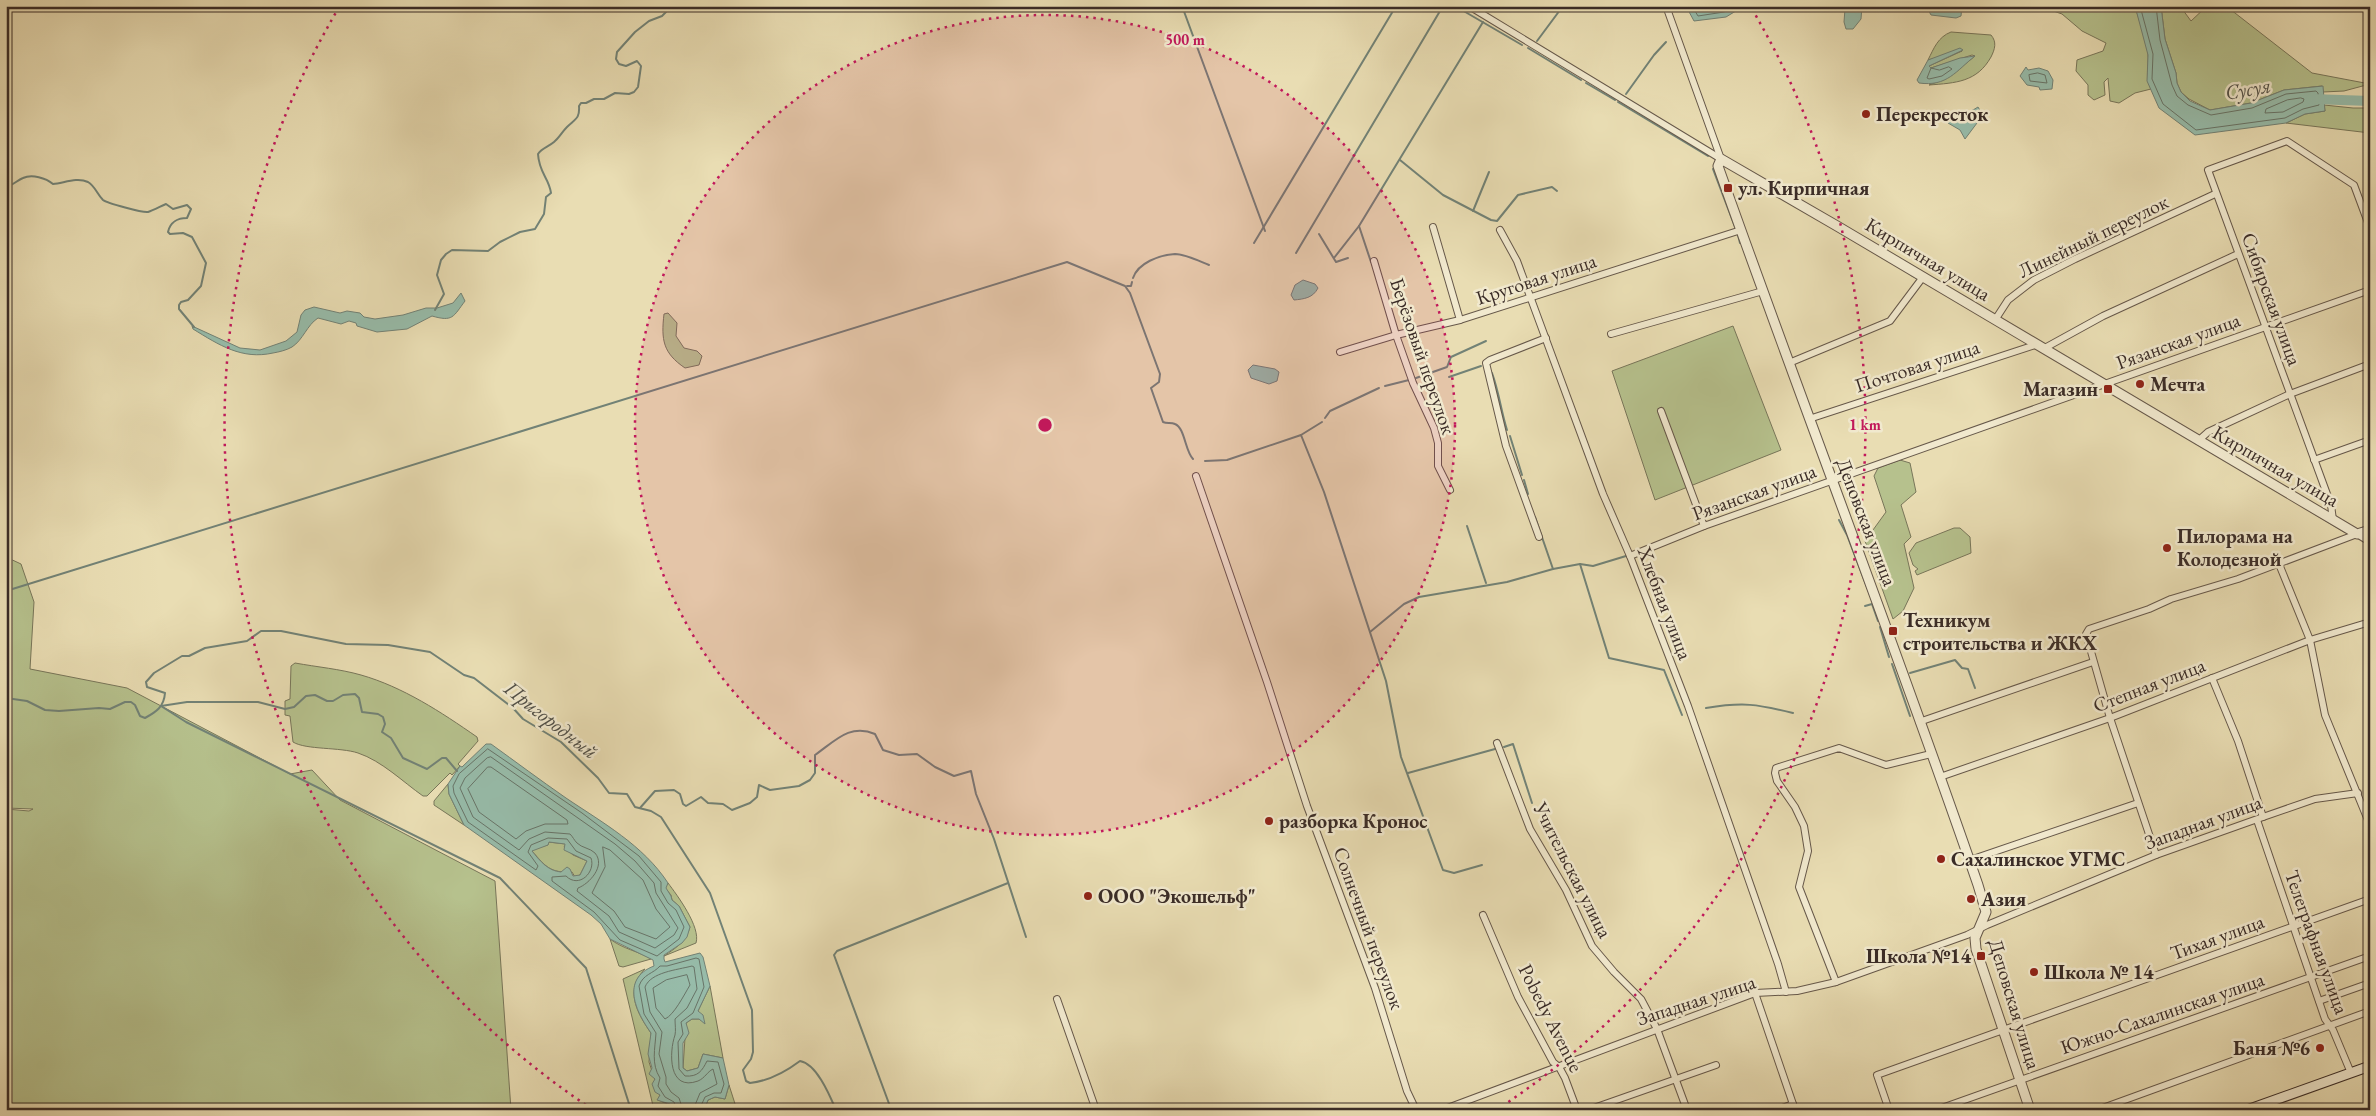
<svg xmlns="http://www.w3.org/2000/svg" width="2376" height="1116" font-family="'EB Garamond',serif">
	<rect width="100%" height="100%" fill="#e9ddb3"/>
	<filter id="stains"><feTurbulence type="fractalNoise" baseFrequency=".004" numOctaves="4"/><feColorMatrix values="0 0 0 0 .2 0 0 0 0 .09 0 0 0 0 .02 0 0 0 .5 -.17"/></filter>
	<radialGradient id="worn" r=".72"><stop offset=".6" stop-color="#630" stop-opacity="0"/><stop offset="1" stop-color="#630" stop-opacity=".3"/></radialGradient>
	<g fill="#b6c18d" stroke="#78765a">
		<path d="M 2039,6 L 2135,6 C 2139,21 2146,38 2148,53 C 2149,66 2145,76 2151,89 L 2135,93 L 2119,103 L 2110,101 L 2108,78 L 2104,82 L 2105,95 L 2094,100 L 2088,95 L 2088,85 L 2076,71 L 2077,60 L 2103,51 L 2106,43 L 2082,31 L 2062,14 Z"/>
		<polygon points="2161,6 2180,6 2191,21 2207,6 2226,6 2312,73 2370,84 2344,91 2323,92 2322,86 2284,90 2251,103 2210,110 2189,99 2181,92 2177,83 2176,73 2165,39"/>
		<path d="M 1951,32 L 1991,35 C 1997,42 1995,49 1991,57 C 1977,82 1956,83 1929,85 C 1948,79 1960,68 1975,56 L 1972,55 L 1931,68 L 1929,66 L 1962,51 L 1928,60 C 1934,48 1938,37 1951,32 Z"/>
		<polygon points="2324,105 2353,108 2370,108 2370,133 2286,123 2305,114 2325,111"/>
		<path d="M 668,313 L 677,323 L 676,336 L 684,348 L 697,351 L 702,356 L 699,365 L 685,368 C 663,353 661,340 664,314 Z"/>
		<polygon points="1733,326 1781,450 1655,500 1612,371"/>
		<polygon points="1900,460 1910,463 1916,492 1901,505 1911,537 1904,544 1914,588 1903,611 1893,619 1865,541 1886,512 1874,476 1878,468"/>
		<polygon points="1954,528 1960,528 1970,537 1971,553 1917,575 1915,571 1918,569 1913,565 1909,553 1916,543"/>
		<polygon points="6,557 21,564 34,602 30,669 127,688 290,774 312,770 340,800 495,881 511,1110 6,1110 6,809 29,811 33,809 6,808"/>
		<path d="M 295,663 C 317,667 340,669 361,675 C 403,687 441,712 477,737 L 478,741 L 458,764 L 460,766 L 452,775 L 450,773 L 427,796 L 423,796 C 403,782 382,761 358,753 C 340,747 306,750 293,742 L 290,716 L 285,715 L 285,701 L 290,699 L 291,666 Z"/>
		<polygon points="448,784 449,794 464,825 434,805 434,801"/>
		<path d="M 548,842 L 566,844 L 564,847 L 573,855 L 587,861 L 580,875 L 575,877 L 572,872 C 550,873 546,867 532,851 L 535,848 L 548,845 Z"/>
		<path d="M 668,883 C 677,895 701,927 696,943 L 664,956 C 677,947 686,942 690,927 L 679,906 L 672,900 L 671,895 L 665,888 Z"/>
		<path d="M 610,939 C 623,949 638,951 651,959 L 623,967 L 619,966 Z"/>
		<path d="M 645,969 C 624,990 637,1013 651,1033 L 649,1062 L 660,1095 L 658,1100 L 670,1105 L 673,1110 L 654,1110 L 623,979 Z"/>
		<polygon points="710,986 723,1058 703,1054 698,1068 687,1071 683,1068 686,1023 692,1019 699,1019 704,1022 698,1011"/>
		<polygon points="729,1085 737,1110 704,1110 708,1100 715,1097 725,1099"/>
	</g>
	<g fill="#97bcaa" stroke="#728276" fill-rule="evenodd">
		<polygon points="1689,6 1744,6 1726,17 1694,21 1687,8"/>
		<polygon points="1841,6 1862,6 1861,19 1853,29 1846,29 1844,22 1845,9"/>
		<polygon points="1926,6 1962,6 1961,16 1956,18 1931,15"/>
		<polygon points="2135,6 2161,6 2165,39 2176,73 2177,83 2181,92 2190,101 2210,110 2251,103 2284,90 2323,86 2325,111 2305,114 2286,123 2195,135 2159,108 2147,81 2148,55"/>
		<path d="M 1960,48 L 1963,50 L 1929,66 L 1931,68 L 1960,58 L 1975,56 C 1956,71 1947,87 1919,83 L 1917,80 L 1928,60 Z"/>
		<polygon points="2026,67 2028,70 2039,68 2048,71 2053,80 2052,89 2040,90 2039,87 2027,85 2020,76"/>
		<path d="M 1978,107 L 1981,112 L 1977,123 L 1965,139 L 1960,130 L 1948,123 L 1948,118 C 1957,111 1967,115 1978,107 Z"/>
		<path d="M 1303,280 L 1315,284 L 1318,288 C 1313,298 1304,299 1294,300 L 1291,295 L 1295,285 Z"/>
		<path d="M 461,293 L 465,301 C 453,317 453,322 432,316 L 407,329 L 377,332 L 357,326 L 356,323 L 349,321 L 341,324 L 318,318 C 307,325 303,340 292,347 C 287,350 279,352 273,353 C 242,360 219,345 193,329 L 192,326 L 240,348 L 260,350 L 286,341 L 297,332 L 301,315 L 305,310 L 314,307 L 340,313 L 347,311 L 360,313 L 364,317 L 375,319 L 403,315 L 426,308 L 437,308 L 453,303 Z"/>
		<polygon points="1253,365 1275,369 1279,372 1277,381 1269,384 1251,378 1248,370"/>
		<path d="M 486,744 L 491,744 C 516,762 540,780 566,798 C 603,823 643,845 668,883 L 666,888 L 671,896 L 672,900 L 679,906 L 690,927 L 687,937 L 682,943 L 664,955 L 664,959 L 665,962 L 700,953 L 703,957 L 710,986 L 698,1011 L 703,1015 L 705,1024 L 699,1019 L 692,1019 L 686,1023 L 689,1033 L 683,1043 L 683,1068 L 687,1071 L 698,1068 L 703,1054 L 723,1058 L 729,1085 L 725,1099 L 715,1097 L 708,1100 L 704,1110 L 673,1110 L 670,1104 L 657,1100 L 660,1095 L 655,1092 L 652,1084 L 655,1079 L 649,1074 L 652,1068 L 648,1054 L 651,1033 C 636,1012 620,979 654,966 L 653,960 L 610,939 L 601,924 L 591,915 L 464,825 L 449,794 L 448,784 L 460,766 L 462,767 ZM 549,842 L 565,844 L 564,850 L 587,861 L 580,875 L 573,876 L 570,869 L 567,867 L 561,872 C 548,871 540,861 532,851 L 548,845 Z"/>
	</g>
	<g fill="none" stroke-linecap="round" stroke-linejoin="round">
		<g stroke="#687468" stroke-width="1">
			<polyline points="1692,6 1698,16 1724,12 1735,6"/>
			<polyline points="2140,6 2153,54 2152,79 2163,104 2196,130 2285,118 2303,109 2319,105 2318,93 2316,91 2286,94 2252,108 2211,115 2188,105 2177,96 2172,85 2160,40 2156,6"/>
			<polygon points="1949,67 1952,69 1942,76 1929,79 1927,78 1931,68 1939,70"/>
			<polygon points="2038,73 2045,75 2047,83 2030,81 2029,75"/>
			<polygon points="2301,98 2304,99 2303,102 2283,112 2265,113 2266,109 2287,100"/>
			<path d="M 488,749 L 582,813 L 639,856 L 661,882 L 661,891 L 668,903 L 676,910 L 684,927 L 679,939 L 657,956 L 620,940 L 594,912 L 552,881 L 552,877 L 566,876 C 579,889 596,872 591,858 L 576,851 L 567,839 L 548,838 L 531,845 L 528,852 L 538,866 L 536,870 L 468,822 L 454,793 L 453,786 L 459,774 Z"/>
			<path d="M 491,757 L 615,844 L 635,861 L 654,883 L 656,893 L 678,928 L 674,935 L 655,948 L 619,932 L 609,916 L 577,891 L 578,888 C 589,884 606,866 595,853 C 590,848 582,848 577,843 C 574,840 573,837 570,834 L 545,832 L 529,839 L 519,850 L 473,817 L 460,788 L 465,778 L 487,758 Z"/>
			<polygon points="488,767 491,767 567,820 568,824 545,824 526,831 516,839 479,812 468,789"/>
			<polygon points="603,847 610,850 643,880 656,909 670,927 656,939 625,927 614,911 592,893 605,867"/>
			<path d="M 687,975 L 690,985 C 684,995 674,1015 665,1019 L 656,1008 L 653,988 L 666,980 Z"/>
			<path d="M 677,1110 L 674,1102 L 665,1097 L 658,1086 L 660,1078 C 651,1064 655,1049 656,1033 L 644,1014 L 639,986 C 643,974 653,974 660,966 L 667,966 L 696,958 L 699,959 L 704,987 L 693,1013 L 681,1022 L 683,1034 L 678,1042 L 679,1069 L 685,1076 C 698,1077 702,1071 707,1061 L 718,1062 L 724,1084 L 721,1093 L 714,1093 L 705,1097 L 699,1110"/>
			<path d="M 683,1110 L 679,1098 L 671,1092 L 666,1084 L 666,1077 L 659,1054 L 662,1032 L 650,1012 L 645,987 C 651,972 677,970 692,966 L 694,967 L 697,989 L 687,1008 L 675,1019 C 675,1024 676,1031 675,1035 C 669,1052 668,1092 698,1081 C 705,1078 707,1072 713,1069 L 717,1084 L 700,1093 L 693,1110"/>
		</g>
		<g stroke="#728276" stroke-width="2">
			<polyline points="1182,6 1265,231"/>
			<polyline points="1455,6 1522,45"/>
			<polyline points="1537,41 1563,6"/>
			<polyline points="1528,48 1581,80"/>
			<polyline points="1586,83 1615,100"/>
			<polyline points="1626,94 1654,55 1666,42"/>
			<polyline points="1618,102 1708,156"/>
			<polyline points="1400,160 1443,195 1491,220 1497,221 1518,195 1552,187 1557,191"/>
			<polyline points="1713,169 1735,227"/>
			<path d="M 6,184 L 9,186 C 14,184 18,180 23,178 C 32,174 46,178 53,184 C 64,183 77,177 88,182 C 95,186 97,194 103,200 C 107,203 143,213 148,212 C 154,210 161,206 166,204 L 173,209 L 187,205 L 191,209 L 187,218 C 178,218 170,222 168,232 L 170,234 L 183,233 L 192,237 L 206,263 L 201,286 L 188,300 L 181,302 L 179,305 L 179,309 L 194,327"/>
			<polyline points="1473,211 1489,172"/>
			<polyline points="1359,226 1371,262"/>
			<polyline points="1319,234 1336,262 1348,258"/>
			<polyline points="1738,235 1740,243"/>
			<polyline points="1254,243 1396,6"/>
			<polyline points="1296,253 1443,6"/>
			<polyline points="1334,258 1359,226 1483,22"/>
			<polyline points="1911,275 1918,279"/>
			<path d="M 1133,278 C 1138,263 1159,255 1175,254 C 1185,254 1199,261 1209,265"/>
			<polyline points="1127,286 1131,286 1132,282"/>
			<path d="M 435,310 L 444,294 L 437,275 L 441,260 L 446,254 L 452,250 L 488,251 L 500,242 L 520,232 L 535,229 L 544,214 L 546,197 L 551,193 C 549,178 539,173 538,154 C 542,148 548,147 554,142 C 559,138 562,132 567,127 C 575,119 580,119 579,106 L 581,103 L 586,103 L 594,99 L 604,99 L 615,93 L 629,94 L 634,92 L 638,87 L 641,66 L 637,61 L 626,66 L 619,64 L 616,59 L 617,52 L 635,32 L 649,21 L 662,16 L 672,6"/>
			<path d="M 1492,373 C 1499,392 1501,411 1507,430"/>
			<polyline points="1449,377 1481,366"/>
			<polyline points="1416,378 1447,367 1451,357 1486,341"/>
			<polyline points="1385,386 1409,380"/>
			<polyline points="1325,418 1330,411 1379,388"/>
			<polyline points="1301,435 1322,422"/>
			<polyline points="1510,436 1522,475"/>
			<polyline points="1205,461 1227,460 1301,435 1324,492 1386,681 1401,757 1443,870 1454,873 1482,865"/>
			<polyline points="1524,480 1528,494"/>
			<polyline points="2302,506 2345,532"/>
			<polyline points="1535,517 1553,569"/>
			<polyline points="1839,520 1847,535 1870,595"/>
			<polyline points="1467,526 1486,583"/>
			<polyline points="1580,564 1593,566 1626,556"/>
			<path d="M 6,591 L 1067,262 L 1125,286 L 1130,293 L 1160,374 L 1159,382 L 1151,388 L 1163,422 C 1167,424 1171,422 1175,424 C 1185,428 1185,451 1193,459"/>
			<polyline points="1865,606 1872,604 1878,621"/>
			<polyline points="1880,627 1889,657"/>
			<polyline points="1370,632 1404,604 1419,597 1507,582 1553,569 1580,564 1609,658 1664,670 1682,715"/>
			<polyline points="1892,664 1910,716"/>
			<polyline points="1910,673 1955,660 1962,668 1968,669 1975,688"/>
			<path d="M 6,698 L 27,701 L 45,710 L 59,711 L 99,708 L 110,709 L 125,702 L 131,702 L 135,705 L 140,716 L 145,718 C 156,712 164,707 165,693 L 147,687 L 146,682 L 154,673 L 182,656 L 189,656 L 205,648 L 247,641 L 261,631 L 281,631 L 346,644 L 388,645 L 430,652 L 464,675 L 474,678 L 513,708 L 523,719 L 561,742 L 598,778 L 609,793 L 627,794 L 635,807 L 651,811 L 661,817 L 710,893 L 752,1010 L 753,1052 L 751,1059 L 743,1070 L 746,1081 L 750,1083 C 769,1081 784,1073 800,1061 C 817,1064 830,1096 836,1110"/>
			<polyline points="161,706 187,702 258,702 285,709 294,707 306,696 315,695 327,701 333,701 343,695 355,694 359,698 362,712 378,714 383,717 385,724 382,732 391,738 403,758 427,769 442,758 446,758 457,771"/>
			<polyline points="161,706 186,722 500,878 586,968 631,1110"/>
			<path d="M 1706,708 C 1743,702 1757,704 1793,713"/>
			<polyline points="1504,747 1513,744 1532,803"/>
			<polyline points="1408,773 1495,749"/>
			<path d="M 640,808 L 655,791 L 674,790 L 680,794 L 683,804 L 686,806 L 701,797 L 708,803 L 723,804 L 732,810 L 750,803 L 757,797 L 759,785 L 770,790 L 799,786 L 810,780 L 815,773 L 815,755 C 835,741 850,723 875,734 L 883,750 L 899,755 L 917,754 L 935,767 L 954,776 L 971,771 L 976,794 L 994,839 L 1026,937"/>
			<polyline points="891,1109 834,955 837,951 1008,883"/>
		</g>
		<polyline stroke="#97bcaa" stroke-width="10" points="2311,99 2370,101"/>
		<g stroke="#66584a" stroke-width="8">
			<g id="minor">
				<polyline points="1469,6 1721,159"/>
				<polyline points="1666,6 1721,159"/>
				<polyline points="1433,227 1460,320"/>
				<polyline points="1500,230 1517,261 1603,494 1630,556 1688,706 1778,964 1786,992"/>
				<polyline points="1374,261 1396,335 1413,383 1434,428 1438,443 1438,466 1450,490"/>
				<polyline points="1995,320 2008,300 2034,280 2075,259 2215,194"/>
				<polyline points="1611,334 1763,291"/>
				<polyline points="2043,349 2103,316 2238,254"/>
				<polyline points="1340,352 1396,335 1460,320 1741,230"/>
				<polyline points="1789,363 1890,321 1923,277"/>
				<polyline points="1661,411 1704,526"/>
				<polyline points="1809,419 2035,345"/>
				<polyline points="2198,441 2208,432 2290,394 2370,364"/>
				<polyline points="2314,460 2370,440"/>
				<polyline points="1196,476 1267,682 1307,806 1375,988 1407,1091 1416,1110"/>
				<polyline points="2333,520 2331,505 2208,170 2287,141 2354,185 2370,228"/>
				<polyline points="1539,537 1506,446 1486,363 1490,360 1546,338"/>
				<polyline points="1630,556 1704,526 2370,290"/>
				<polyline points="2279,564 2310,640 2325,715 2370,825"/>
				<polyline points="2212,678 2238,741 2263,817"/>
				<polyline points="1919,722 2093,662"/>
				<polyline points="1497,743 1530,829 1566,890 1592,946 1614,972 1641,999 1657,1029 1687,1110"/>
				<polyline points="1940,777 2110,718 2310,640 2370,622"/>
				<polyline points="2257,820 2325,1019 2333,1030 2351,1073"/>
				<polyline points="2156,855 2110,718 2086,634 2089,629 2149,609 2171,599 2238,579 2357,534 2370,542"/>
				<polyline points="1970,860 2138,803"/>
				<polyline points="1483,915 1518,997 1553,1062 1559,1067 1565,1078 1577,1110"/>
				<polyline points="1836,982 1799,887 1808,851 1804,826 1795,807 1777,781 1775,773 1776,768 1839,748 1886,765 1931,754"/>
				<polyline points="1755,993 1795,1110"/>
				<polyline points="1057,999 1096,1110"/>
				<polyline points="2319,1001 2370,983"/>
				<polyline points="1442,1110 1755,993 1797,991 1836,982 1967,935 1987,925 2156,855 2263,817 2315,799 2358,793"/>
				<polyline points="1588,1110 1716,1065"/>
				<polyline points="1777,1110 1793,1104"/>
				<polyline points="1889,1110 1877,1075 2370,899"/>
				<polyline points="1936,1110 2370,956"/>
				<polyline points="2097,1110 2370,1011"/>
			</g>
		</g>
		<g stroke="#66584a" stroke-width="11">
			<path id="tertiary" d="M 2030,1110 L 1976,949 L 1975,938 L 1986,912 L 1978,885 C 1895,644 1803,406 1718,166 L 1721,159 L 1837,226 L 2357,534 L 2370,530"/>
		</g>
		<g stroke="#3a2c27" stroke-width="11">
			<polyline id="secondary" points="2247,1110 2370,1066"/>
		</g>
		<use href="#minor" stroke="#f1e9ce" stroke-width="6"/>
		<use href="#tertiary" stroke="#f1e9ce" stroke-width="9"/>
		<use href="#secondary" stroke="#f1e9ce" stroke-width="9"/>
	</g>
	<circle cx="1045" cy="425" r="410" fill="#c2185b" fill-opacity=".12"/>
	<g fill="none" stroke="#c2185b" stroke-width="2.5" stroke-dasharray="2.5 5">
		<circle cx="1045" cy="425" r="410"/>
		<path d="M592 1109A820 820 0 0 1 338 9M1752 9A820 820 0 0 1 1498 1109"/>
	</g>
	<g fill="#8f2418" stroke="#f1e9ce" stroke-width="2">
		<circle cx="1866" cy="114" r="5"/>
		<rect x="1723" y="183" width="10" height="10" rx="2.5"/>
		<circle cx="2140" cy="384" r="5"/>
		<rect x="2103" y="384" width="10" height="10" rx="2.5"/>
		<circle cx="2167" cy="548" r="5"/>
		<rect x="1888" y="626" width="10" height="10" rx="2.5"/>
		<circle cx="1269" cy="821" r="5"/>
		<circle cx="1941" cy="859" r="5"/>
		<circle cx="1088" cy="896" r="5"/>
		<circle cx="1971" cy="899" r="5"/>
		<rect x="1976" y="951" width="10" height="10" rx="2.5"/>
		<circle cx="2034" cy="972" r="5"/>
		<circle cx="2320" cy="1048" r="5"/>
	</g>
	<g text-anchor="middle" stroke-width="5" stroke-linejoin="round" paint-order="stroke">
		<g font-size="20" font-weight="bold" fill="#3a2c27" stroke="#f1e9ce" text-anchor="start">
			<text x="1876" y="121">Перекресток</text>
			<text x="1738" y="195">ул. Кирпичная</text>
			<text x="2150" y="391">Мечта</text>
			<text x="2098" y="396" text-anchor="end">Магазин</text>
			<text x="2177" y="543">Пилорама на<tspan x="2177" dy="23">Колодезной</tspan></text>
			<text x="1903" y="627">Техникум<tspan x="1903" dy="23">строительства и ЖКХ</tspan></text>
			<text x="1279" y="828">разборка Кронос</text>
			<text x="1951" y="866">Сахалинское УГМС</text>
			<text x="1098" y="903">ООО "Экошельф"</text>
			<text x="1981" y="906">Азия</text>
			<text x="1971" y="963" text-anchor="end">Школа №14</text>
			<text x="2044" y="979">Школа № 14</text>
			<text x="2310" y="1055" text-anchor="end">Баня №6</text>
		</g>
		<g font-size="20" fill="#3a2c27" stroke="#f1e9ce">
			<text transform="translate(2093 236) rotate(-26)" y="7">Линейный переулок</text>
			<text transform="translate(1928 259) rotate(31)" y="7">Кирпичная улица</text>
			<text transform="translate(1536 279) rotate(-18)" y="7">Круговая улица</text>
			<text transform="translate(2272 299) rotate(70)" y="7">Сибирская улица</text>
			<text transform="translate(2178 341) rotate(-20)" y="7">Рязанская улица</text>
			<text transform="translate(1423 356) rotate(71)" y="7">Берёзовый переулок</text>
			<text transform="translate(1917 366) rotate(-18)" y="7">Почтовая улица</text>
			<text transform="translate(2276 466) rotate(30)" y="7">Кирпичная улица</text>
			<text transform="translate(1754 492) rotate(-20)" y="7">Рязанская улица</text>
			<text transform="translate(1867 522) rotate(69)" y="7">Деповская улица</text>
			<text transform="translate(1665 603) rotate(69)" y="7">Хлебная улица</text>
			<text transform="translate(2149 685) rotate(-21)" y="7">Степная улица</text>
			<text transform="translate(2203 822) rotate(-20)" y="7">Западная улица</text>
			<text transform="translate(1573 870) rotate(63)" y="7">Учительская улица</text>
			<text transform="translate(1369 928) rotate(70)" y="7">Солнечный переулок</text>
			<text transform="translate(2217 937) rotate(-20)" y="7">Тихая улица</text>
			<text transform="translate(2317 942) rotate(70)" y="7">Телеграфная улица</text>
			<text transform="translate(1696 1000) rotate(-18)" y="7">Западная улица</text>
			<text transform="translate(2015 1004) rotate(73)" y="7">Деповская улица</text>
			<text transform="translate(2162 1013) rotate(-19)" y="7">Южно-Сахалинская улица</text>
			<text transform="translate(1551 1018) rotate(63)" y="7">Pobedy Avenue</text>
		</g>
		<g font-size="21" font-style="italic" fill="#515048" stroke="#f1e9ce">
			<text transform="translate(2248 89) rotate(-10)" y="7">Сусуя</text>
			<text transform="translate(551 720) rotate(38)" y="7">Пригородный</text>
		</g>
	</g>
	<circle cx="1045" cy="425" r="8" fill="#c2185b" stroke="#f1e9ce" stroke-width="2.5"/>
	<g font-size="15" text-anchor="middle" font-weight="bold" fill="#c2185b" stroke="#f1e9ce" stroke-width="5" stroke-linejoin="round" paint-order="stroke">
		<text x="1185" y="45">500 m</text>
		<text x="1865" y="430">1 km</text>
	</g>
	<rect width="2376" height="1116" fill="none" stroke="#e9ddb3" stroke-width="25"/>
	<rect x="8" y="8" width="2361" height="1101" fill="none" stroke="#3a2c27" stroke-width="2.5"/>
	<rect x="12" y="12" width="2351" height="1091" fill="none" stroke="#3a2c27"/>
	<rect width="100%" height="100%" filter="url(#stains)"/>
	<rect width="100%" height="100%" fill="url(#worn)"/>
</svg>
